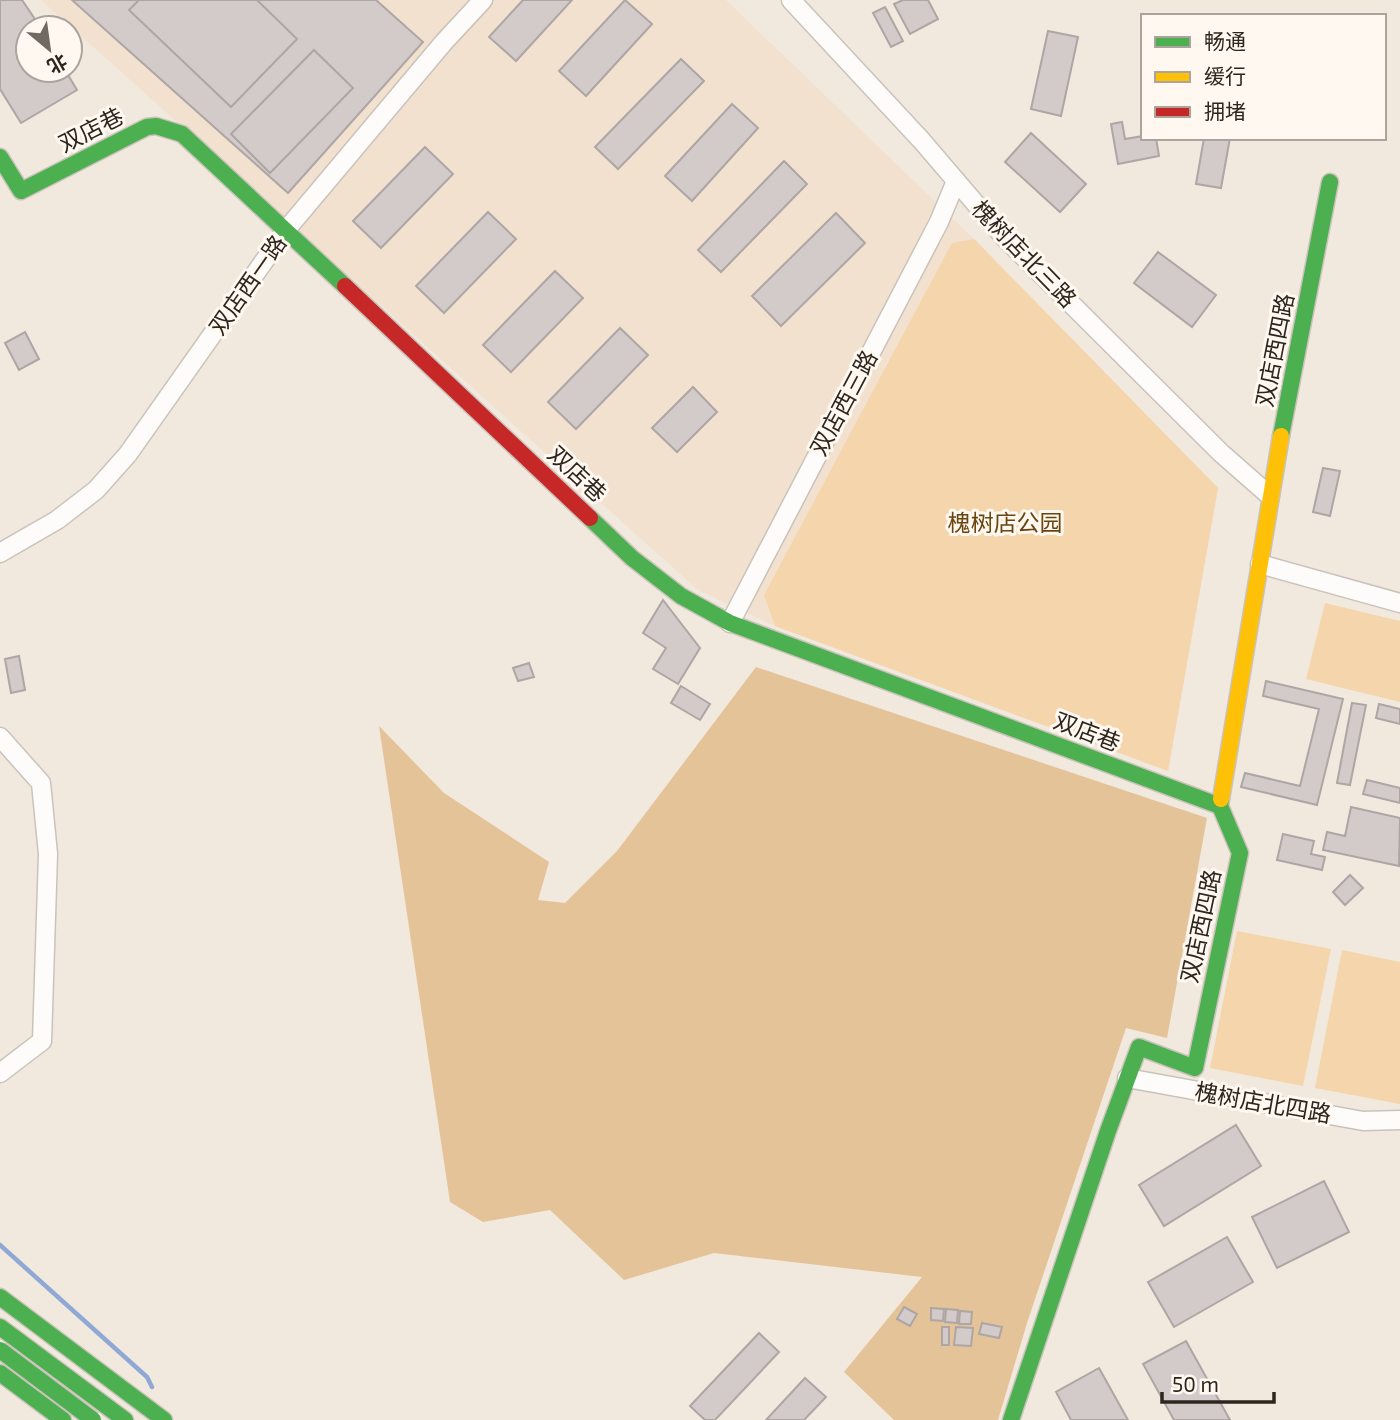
<svg xmlns="http://www.w3.org/2000/svg" width="1400" height="1420" font-family="'Exo 2','Noto Sans SC',sans-serif">
	<rect width="100%" height="100%" fill="#f1e8de"/>
	<polygon fill="#f2e1cf" points="41,0 726,0 974,239 1218,488 1168,771 775,626 698,590"/>
	<g fill="#f5d5ac">
		<polygon points="974,239 1218,488 1168,771 775,626 764,595 952,243"/>
		<polygon points="1325,603 1400,621 1400,702 1306,679"/>
		<polygon points="1237,931 1331,949 1303,1086 1210,1068"/>
		<polygon points="1342,950 1400,962 1400,1104 1315,1088"/>
	</g>
	<polygon fill="#e4c398" points="756,667 1207,818 1167,1038 1126,1028 1027,1323 998,1420 894,1420 844,1372 922,1277 714,1253 624,1280 550,1210 483,1222 450,1202 379,726 444,793 549,862 538,900 565,903 617,851"/>
	<g fill="none" stroke-linecap="round" stroke-linejoin="round">
		<polyline stroke="#90a9d4" stroke-width="4.5" points="0,1245 147,1377 152,1387"/>
	</g>
	<g fill="#d2cbc9" stroke="#ada6a4" stroke-width="2">
		<polygon points="0,0 22,0 41,28 28,28 28,70 65,70 77,90 21,123 0,89"/>
		<polygon points="72,0 376,0 423,42 288,193"/>
		<polygon points="139,0 257,0 297,39 231,107 129,10"/>
		<polygon points="523,0 572,0 516,61 489,37"/>
		<polygon points="625,0 652,24 586,96 559,71"/>
		<polygon points="903,0 928,0 938,19 910,34 894,4"/>
		<polygon points="885,7 903,41 891,47 873,13"/>
		<polygon points="1048,31 1078,37 1061,116 1031,109"/>
		<polygon points="314,50 353,88 270,173 231,134"/>
		<polygon points="681,59 704,81 618,169 595,147"/>
		<polygon points="732,104 758,128 692,201 665,176"/>
		<polygon points="1122,122 1125,139 1143,136 1143,138 1156,138 1159,156 1118,164 1111,124"/>
		<polygon points="1031,133 1086,184 1060,212 1005,162"/>
		<polygon points="1204,138 1230,138 1221,188 1196,184"/>
		<polygon points="425,147 453,174 381,248 353,221"/>
		<polygon points="784,161 807,184 721,272 698,250"/>
		<polygon points="488,212 516,239 444,313 416,286"/>
		<polygon points="836,213 865,243 781,326 752,296"/>
		<polygon points="1158,252 1216,295 1192,327 1134,283"/>
		<polygon points="555,271 583,298 511,372 483,345"/>
		<polygon points="620,328 648,355 576,429 548,402"/>
		<polygon points="25,332 39,359 19,370 5,343"/>
		<polygon points="693,387 717,412 677,452 652,428"/>
		<polygon points="1323,468 1340,471 1330,516 1313,512"/>
		<polygon points="663,600 700,648 678,684 653,669 666,648 643,633"/>
		<polygon points="19,656 25,690 11,693 5,659"/>
		<polygon points="529,663 534,677 518,681 513,668"/>
		<polygon points="1266,681 1343,699 1317,805 1241,787 1245,773 1300,786 1319,709 1263,696"/>
		<polygon points="681,686 710,704 700,720 671,703"/>
		<polygon points="1352,703 1366,705 1350,785 1337,783"/>
		<polygon points="1379,704 1400,709 1400,724 1376,718"/>
		<polygon points="1367,780 1400,788 1400,803 1363,794"/>
		<polygon points="1351,807 1400,818 1399,866 1323,850 1327,832 1345,836"/>
		<polygon points="1283,834 1314,841 1311,854 1325,857 1322,870 1277,860"/>
		<polygon points="1350,875 1363,888 1345,905 1333,892"/>
		<polygon points="1236,1125 1261,1166 1164,1226 1139,1185"/>
		<polygon points="1324,1181 1349,1232 1277,1268 1252,1217"/>
		<polygon points="1227,1237 1253,1282 1174,1327 1148,1282"/>
		<polygon points="904,1307 917,1314 910,1326 897,1319"/>
		<polygon points="931,1308 944,1309 943,1321 931,1320"/>
		<polygon points="946,1309 958,1310 957,1323 945,1322"/>
		<polygon points="960,1311 972,1312 971,1324 959,1324"/>
		<polygon points="982,1323 1002,1327 999,1338 979,1334"/>
		<rect x="942" y="1327" width="7" height="18"/>
		<polygon points="956,1327 973,1328 971,1346 954,1345"/>
		<polygon points="759,1333 779,1352 715,1420 705,1420 690,1406"/>
		<polygon points="1186,1341 1230,1420 1174,1420 1143,1364"/>
		<polygon points="1099,1368 1128,1420 1071,1420 1056,1392"/>
		<polygon points="805,1378 826,1397 804,1420 766,1420"/>
	</g>
	<g fill="none" stroke-linecap="round" stroke-linejoin="round">
		<g stroke="#cac3bb" stroke-width="21">
			<g id="street">
				<polyline points="791,0 922,141 1004,237 1221,453 1270,496"/>
				<polyline points="0,553 57,520 96,490 128,454 286,230 444,42 483,0"/>
				<polyline points="1260,564 1400,603"/>
				<polyline points="730,623 939,222 956,181"/>
				<polyline points="0,737 41,783 48,854 42,1041 0,1073"/>
				<polyline points="1127,1078 1363,1121 1400,1120"/>
			</g>
		</g>
		<g stroke="#cac3bb" stroke-width="19">
			<g id="fast">
				<polyline points="0,157 21,191 147,127 156,126 182,134 345,286"/>
				<polyline points="1281,436 1330,182"/>
				<polyline points="590,518 632,558 681,596 730,623 1220,806"/>
				<polyline points="0,1297 164,1420"/>
				<polyline points="0,1327 125,1420"/>
				<polyline points="0,1373 63,1420"/>
				<polyline points="1011,1420 1108,1131 1139,1047 1195,1068 1240,853 1220,806 1221,799"/>
			</g>
		</g>
		<g stroke="#cac3bb" stroke-width="19">
			<polyline id="slow" points="1221,799 1281,436"/>
		</g>
		<g stroke="#cac3bb" stroke-width="19">
			<polyline id="jam" points="345,286 590,518"/>
		</g>
		<use href="#street" stroke="#fdfcfa" stroke-width="18"/>
		<use href="#fast" stroke="#4caf50" stroke-width="16"/>
		<use href="#slow" stroke="#ffc107" stroke-width="16"/>
		<use href="#jam" stroke="#c62828" stroke-width="16"/>
		<g stroke="#cac3bb" stroke-width="19" stroke-linecap="butt">
			<polyline id="fast-bridge" points="0,1350 93,1420"/>
		</g>
		<use href="#fast-bridge" stroke="#4caf50" stroke-width="16"/>
	</g>
	<g text-anchor="middle" stroke-width="6" stroke-linejoin="round" paint-order="stroke">
		<g font-size="23" fill="#2c261f" stroke="#fff8f0">
			<text transform="translate(91 130) rotate(-27)" y="8">双店巷</text>
			<text transform="translate(1024 254) rotate(46)" y="8">槐树店北三路</text>
			<text transform="translate(248 285) rotate(-55)" y="8">双店西一路</text>
			<text transform="translate(1275 350) rotate(-79)" y="8">双店西四路</text>
			<text transform="translate(844 403) rotate(-62)" y="8">双店西三路</text>
			<text transform="translate(577 474) rotate(43)" y="8">双店巷</text>
			<text transform="translate(1087 732) rotate(21)" y="8">双店巷</text>
			<text transform="translate(1201 926) rotate(-78)" y="8">双店西四路</text>
			<text transform="translate(1263 1103) rotate(10)" y="8">槐树店北四路</text>
		</g>
		<g font-size="23" fill="#69450f" stroke="#fff8f0">
			<text x="1005" y="531">槐树店公园</text>
		</g>
	</g>
	<rect x="1141" y="14" width="245" height="126" fill="#fff8f0" stroke="#aba49c" stroke-width="2"/>
	<rect x="1155" y="37" width="35" height="10" fill="#4caf50" stroke="#aba49c" stroke-width="2"/>
	<text x="1204" y="49" font-size="21" fill="#2c261f">畅通</text>
	<rect x="1155" y="72" width="35" height="10" fill="#ffc107" stroke="#aba49c" stroke-width="2"/>
	<text x="1204" y="84" font-size="21" fill="#2c261f">缓行</text>
	<rect x="1155" y="107" width="35" height="10" fill="#c62828" stroke="#aba49c" stroke-width="2"/>
	<text x="1204" y="119" font-size="21" fill="#2c261f">拥堵</text>
	<g transform="translate(49 49) rotate(151)"><circle r="33" fill="#fff8f0" stroke="#aba49c" stroke-width="2"/>
	<path d="M0-5L12 26L0 18L-12 26Z" fill="#716a62"/>
	<text y="-10" font-size="19" font-weight="bold" text-anchor="middle" fill="#2c261f">北</text>
	</g>
	<path d="M1162 1392v10h112v-10" fill="none" stroke="#2c261f" stroke-width="3.5"/>
	<text x="1172" y="1392" font-size="21" fill="#2c261f" stroke="#fff8f0" stroke-width="5" paint-order="stroke">50 m</text>
</svg>
